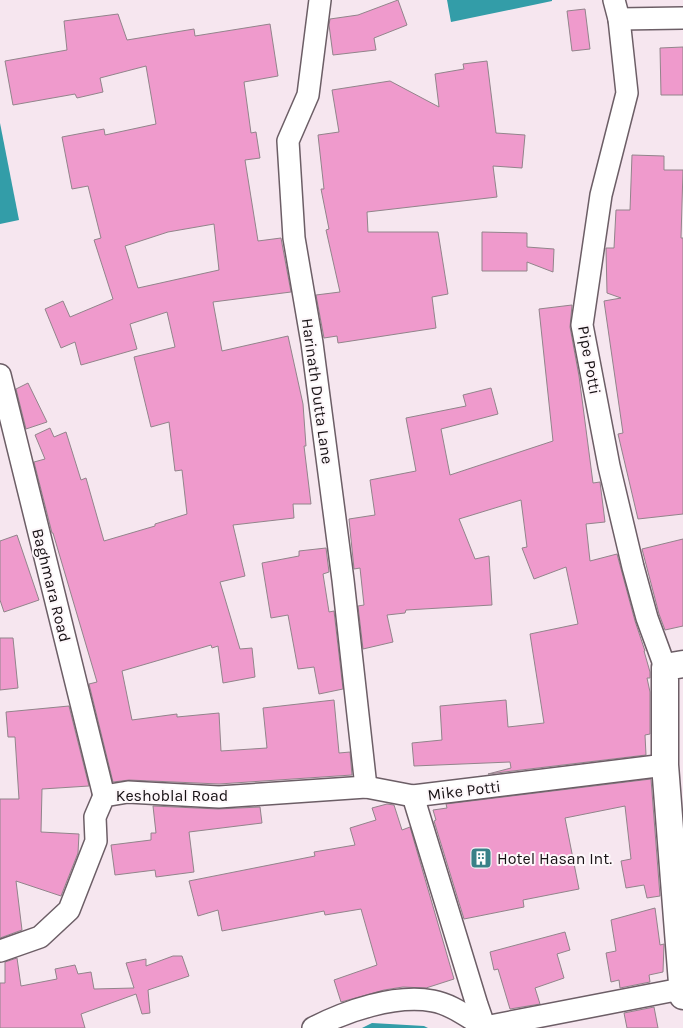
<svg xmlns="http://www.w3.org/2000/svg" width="683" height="1028" font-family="Karla,sans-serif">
	<rect width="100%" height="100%" fill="#f6e6ef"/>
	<g fill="#339da8">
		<polygon points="447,0 552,0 552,1 451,22"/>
		<polygon points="0,123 19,220 0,224"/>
		<polygon points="372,1023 424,1026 428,1028 362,1028"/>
	</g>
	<g fill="#ef9acc" stroke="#92848b" fill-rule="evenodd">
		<polygon points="398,0 407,25 374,38 376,50 333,55 329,25 330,19 358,15"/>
		<polygon points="585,9 590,49 572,51 567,11"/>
		<path d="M 118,14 L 127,40 L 194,29 L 195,36 L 270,24 L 278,76 L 244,82 L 251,133 L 256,132 L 260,158 L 245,160 L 258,241 L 281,238 L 291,292 L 213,302 L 222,351 L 288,336 L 303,404 L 306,446 L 304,446 L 311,504 L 293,504 L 294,518 L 233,525 L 245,576 L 220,582 L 240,649 L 252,648 L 255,677 L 223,683 L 218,646 L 212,648 L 211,645 L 122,671 L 132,720 L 177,714 L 177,717 L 219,713 L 221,751 L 267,748 L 263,708 L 334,700 L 339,753 L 350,752 L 352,775 L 219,784 L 129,780 L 113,782 L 89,684 L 97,682 L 53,533 L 52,533 L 34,462 L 45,459 L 35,435 L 50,428 L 54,437 L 66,432 L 81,480 L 86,478 L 104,541 L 155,526 L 155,524 L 187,514 L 182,470 L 175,471 L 169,422 L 151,427 L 134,357 L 175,347 L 167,312 L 130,324 L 137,349 L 81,365 L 75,342 L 61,348 L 45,309 L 63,301 L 70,317 L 113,299 L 94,240 L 101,238 L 88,186 L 72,189 L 62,137 L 104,129 L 105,135 L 156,124 L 146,66 L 100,78 L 103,92 L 77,98 L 75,94 L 13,105 L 5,61 L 67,50 L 64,21 ZM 214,224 L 219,270 L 138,288 L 125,246 L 168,232 Z"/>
		<polygon points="683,47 683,95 661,95 660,48"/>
		<polygon points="487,61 496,133 525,135 522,168 493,166 497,197 367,212 368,232 438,232 448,294 432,297 436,328 338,343 337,336 324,338 316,295 340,292 326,230 329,229 321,189 324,189 318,135 339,132 332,90 390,81 439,107 435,74 464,69 463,64"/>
		<polygon points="632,155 664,156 664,170 683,170 681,238 683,238 683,514 638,519 618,434 623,433 604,301 621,298 607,293 606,248 614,248 616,210 630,210"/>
		<polygon points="482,232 527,233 527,247 554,249 553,272 527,262 527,271 482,271"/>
		<polygon points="572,305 570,327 579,376 593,483 600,482 605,522 586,524 590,561 617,554 635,621 645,651 644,651 650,672 650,678 647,678 650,692 650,734 645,735 646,755 488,774 511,768 510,762 414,766 412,743 442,740 440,706 506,700 508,727 544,723 530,634 578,624 566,567 534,579 522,548 527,547 521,500 459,519 475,559 489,556 492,605 406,610 405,613 387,615 393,642 363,649 358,606 364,605 360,568 354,569 349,519 375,515 370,480 416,471 406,418 466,406 463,395 491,388 498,414 441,429 450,475 553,441 539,309"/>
		<polygon points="28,383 47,422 26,429 16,389"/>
		<polygon points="17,535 39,600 4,612 0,600 0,541"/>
		<polygon points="683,539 683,626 665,630 659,614 642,549"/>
		<polygon points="326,548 329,572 323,574 329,612 334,611 343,689 319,694 314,667 298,669 288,615 271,618 262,563 299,556 299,551"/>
		<polygon points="0,638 13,638 18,688 0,690"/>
		<polygon points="69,706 89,786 42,789 41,832 79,834 78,853 61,896 16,881 22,930 0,938 0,799 19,799 15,737 8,737 6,712"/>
		<polygon points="651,779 660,896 647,898 644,885 626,888 621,861 631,859 625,806 565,818 579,889 523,900 524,907 464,919 434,821 436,820 433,810 447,808 446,804"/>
		<polygon points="387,804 394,805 402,830 410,827 454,979 426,988 403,987 384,990 341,1002 334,980 377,965 361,909 325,915 324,911 222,931 218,910 198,916 189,881 315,856 314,852 355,845 350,828 376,820 372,808"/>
		<polygon points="153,806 218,809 260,807 262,823 189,832 194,872 156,877 155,870 115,875 111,845 151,840 151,833 156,833"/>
		<polygon points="655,908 660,945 664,944 663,972 649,975 650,982 620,988 619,980 611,982 606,953 616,951 611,920"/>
		<polygon points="565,932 570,950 557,954 564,978 535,988 540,1004 510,1009 498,969 494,970 490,952"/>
		<polygon points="173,956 182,956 189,976 148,990 150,1013 142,1014 136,994 81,1014 85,1028 0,1028 0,983 5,983 5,962 17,958 21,986 57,979 55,969 75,965 78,974 91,972 94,989 134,988 126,963 146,959 146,966"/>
		<polygon points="654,1007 658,1028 627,1028 624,1013"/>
	</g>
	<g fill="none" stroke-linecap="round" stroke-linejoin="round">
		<g stroke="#6c5e66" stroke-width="24">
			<g id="minor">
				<polyline points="320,0 308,95 288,141 294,238 312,343 343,580 366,787"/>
				<polyline points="614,0 619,19 627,93 601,195 582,325 609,466 633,567 647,618 665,667"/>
				<polyline points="619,19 683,18"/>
				<polyline points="0,375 104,796"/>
				<polyline points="413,796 477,1005 485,1028"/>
				<polyline points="0,951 40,937 69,910 96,841 95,817 104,796 128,792 219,797 366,787 413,796 665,765"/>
				<polyline points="485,1027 681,989"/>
				<path d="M 313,1028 C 346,1011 395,994 433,1001 C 451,1004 469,1018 485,1027"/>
			</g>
		</g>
		<g stroke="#6c5e66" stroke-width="29">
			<polyline id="tertiary" points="683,664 665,667 665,765 683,996"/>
		</g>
		<use href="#minor" stroke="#fff" stroke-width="21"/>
		<use href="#tertiary" stroke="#fff" stroke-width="26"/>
	</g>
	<defs>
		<g id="building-square" transform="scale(1.125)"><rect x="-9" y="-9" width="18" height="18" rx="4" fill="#398188" stroke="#fdf7fa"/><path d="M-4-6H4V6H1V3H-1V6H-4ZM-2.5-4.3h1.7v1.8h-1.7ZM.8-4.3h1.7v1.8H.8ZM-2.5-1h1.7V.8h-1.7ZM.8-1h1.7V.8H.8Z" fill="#fff"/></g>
	</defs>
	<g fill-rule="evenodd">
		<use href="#building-square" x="481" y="858"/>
	</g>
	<g text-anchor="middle" stroke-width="4" stroke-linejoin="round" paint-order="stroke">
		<g font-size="16" fill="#171114" stroke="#fdf7fa">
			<text transform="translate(590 360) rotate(80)" y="6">Pipe Potti</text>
			<text transform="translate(318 391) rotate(82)" y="6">Harinath Dutta Lane</text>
			<text transform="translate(52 585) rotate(76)" y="6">Baghmara Road</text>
			<text transform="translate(464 790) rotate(-7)" y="6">Mike Potti</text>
			<text x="172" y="801">Keshoblal Road</text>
		</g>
		<g font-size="16" fill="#171114" stroke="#fdf7fa" text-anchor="start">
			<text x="497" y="864">Hotel Hasan Int.</text>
		</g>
	</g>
</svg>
